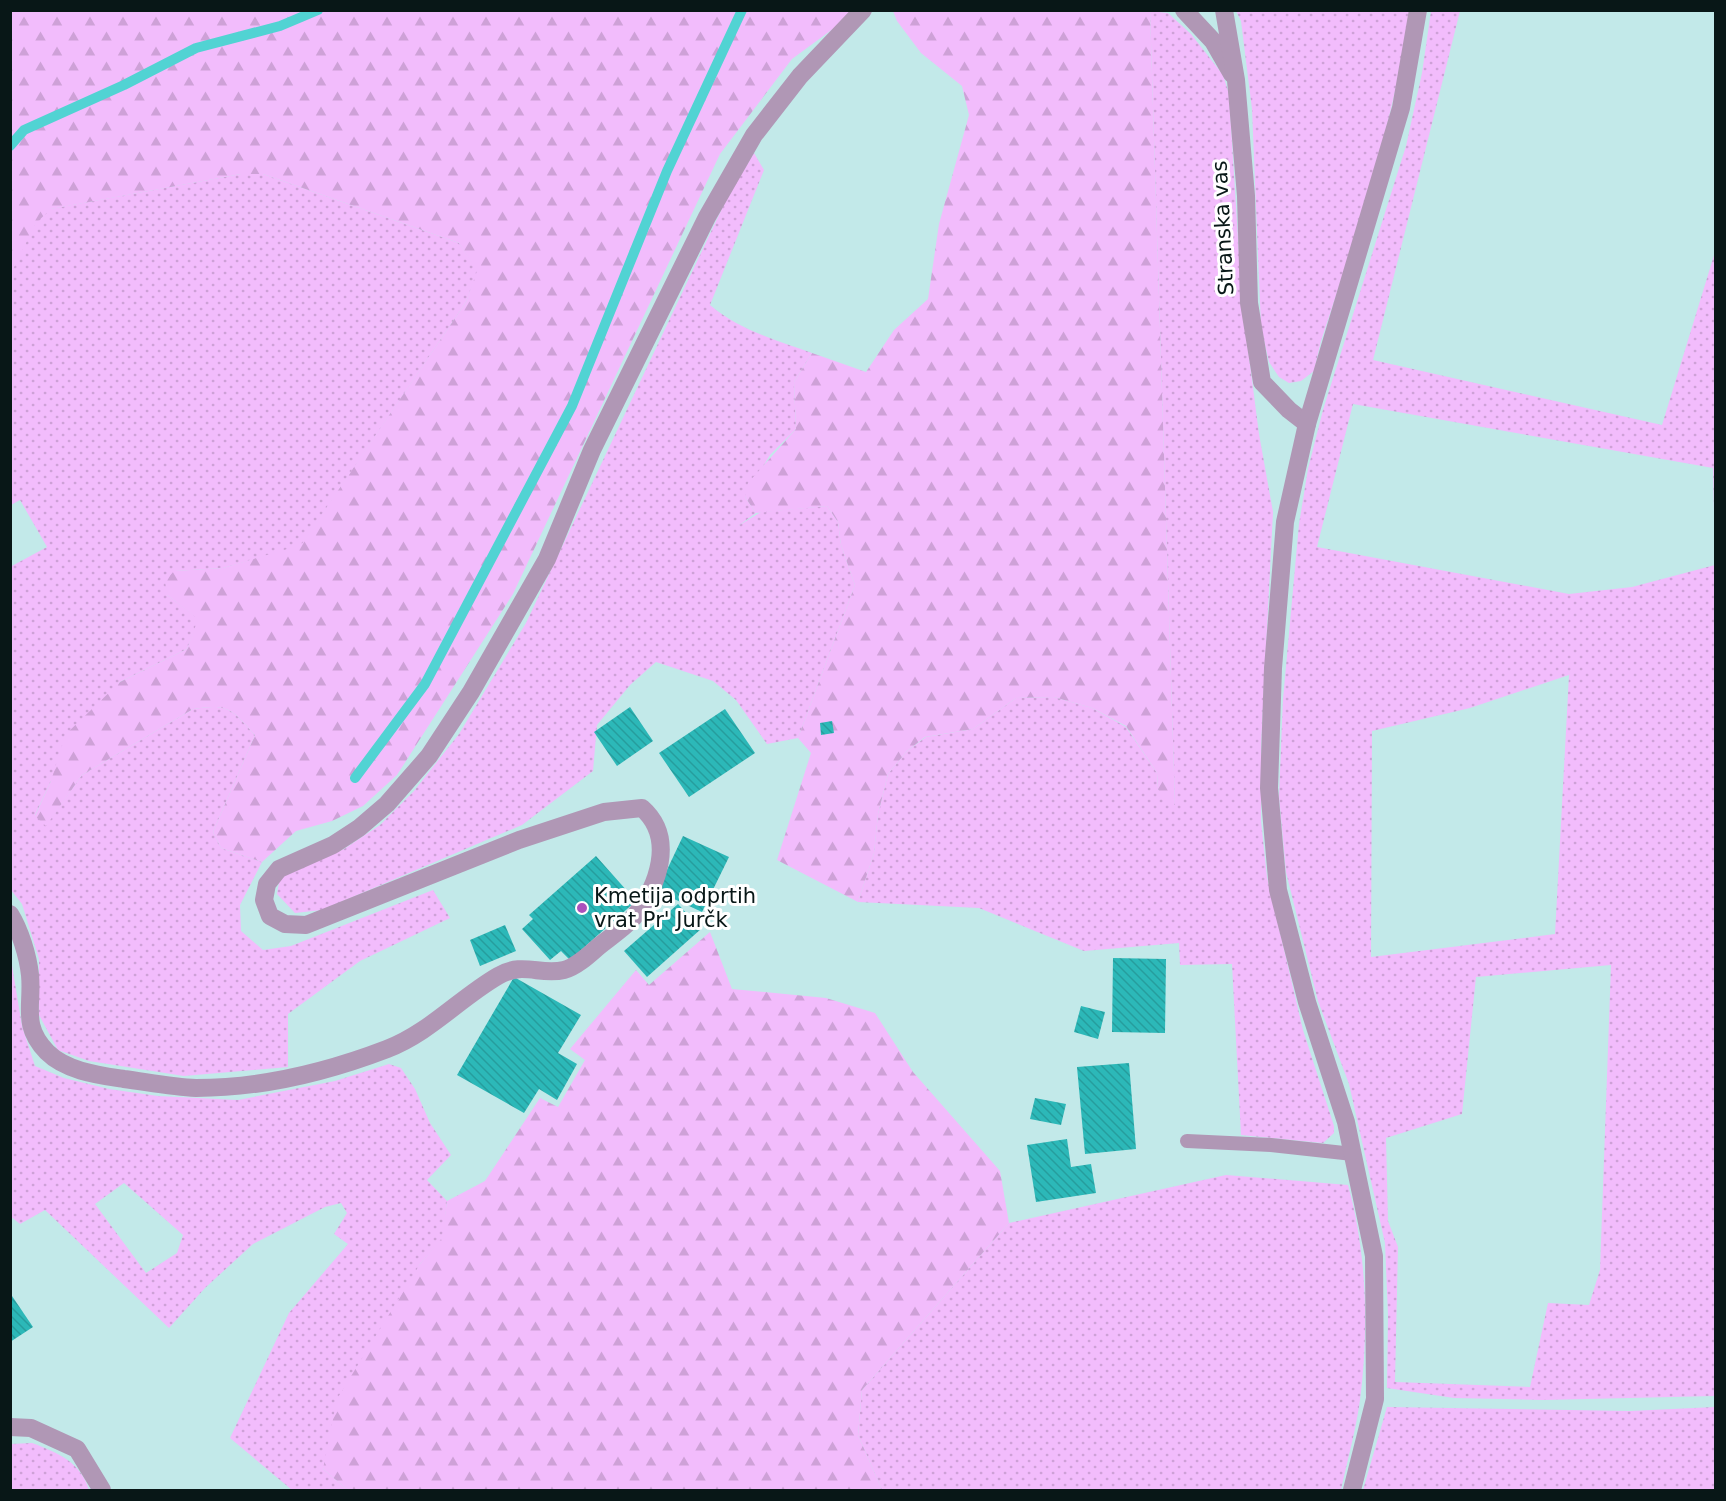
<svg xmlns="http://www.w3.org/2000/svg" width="1726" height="1501" font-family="'DejaVu Sans',sans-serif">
	<defs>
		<pattern id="grass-dots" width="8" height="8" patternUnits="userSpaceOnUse" patternTransform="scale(1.5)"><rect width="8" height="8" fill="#f2bcfc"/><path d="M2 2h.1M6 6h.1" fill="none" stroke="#cea1d7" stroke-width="1.8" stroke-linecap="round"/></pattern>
		<pattern id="forest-firs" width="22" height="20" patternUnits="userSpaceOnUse" patternTransform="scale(1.5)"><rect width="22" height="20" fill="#f2bcfc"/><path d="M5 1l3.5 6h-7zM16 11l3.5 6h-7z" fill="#cea1d7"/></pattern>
		<pattern id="building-back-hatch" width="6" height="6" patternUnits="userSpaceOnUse" patternTransform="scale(1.5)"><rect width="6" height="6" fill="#2cb8b8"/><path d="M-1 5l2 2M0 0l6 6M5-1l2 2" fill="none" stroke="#269d9d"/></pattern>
	</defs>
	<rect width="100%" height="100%" fill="#c2e9e9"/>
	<g fill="url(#grass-dots)" fill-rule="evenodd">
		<polygon points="1150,11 1168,13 1191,34 1223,75 1229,94 1242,303 1259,434 1273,512 1261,746 1261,821 1267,877 1303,1030 1334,1126 1334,1133 1323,1143 1241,1135 1232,964 1180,965 1179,943 1084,951 979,908 858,902 874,853 878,814 888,774 907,751 926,737 973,729 1016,698 1054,697 1092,708 1126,727 1157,773 1158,789 1175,805"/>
		<polygon points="1236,11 1410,11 1404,54 1387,125 1355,238 1321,341 1314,371 1301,381 1289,383 1279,377 1269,362 1261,327 1252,109 1241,21"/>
		<path d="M 1431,11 L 1460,11 L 1373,360 L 1662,425 L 1715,252 L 1715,556 L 1713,468 L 1353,404 L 1317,547 L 1569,594 L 1632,587 L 1715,565 L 1715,1396 L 1543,1400 L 1454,1398 L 1387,1388 L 1388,1315 L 1385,1243 L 1349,1084 L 1318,1001 L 1286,872 L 1279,796 L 1283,699 L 1299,524 L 1308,469 L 1323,410 L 1406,146 L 1422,73 ZM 1569,675 L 1555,934 L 1371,957 L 1372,731 L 1470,708 ZM 1611,965 L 1600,1270 L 1589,1305 L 1548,1303 L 1530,1387 L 1395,1382 L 1398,1247 L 1388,1221 L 1386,1138 L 1462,1114 L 1476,977 Z"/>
		<path d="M 754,153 L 764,170 L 710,305 C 739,330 776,340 812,353 L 794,382 L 796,429 L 770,455 L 745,497 L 756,513 L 738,526 L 761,512 L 827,506 L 838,522 L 841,545 L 855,585 L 798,738 L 767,744 L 736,700 L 713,681 L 656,662 L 630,685 L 597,725 L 593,771 L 522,825 L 322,910 L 295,913 L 277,894 L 280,877 L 344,849 L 380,825 L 414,791 L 459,734 L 526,623 L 727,198 Z"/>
		<path d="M 241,174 L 263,174 L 459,243 L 478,271 L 466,302 L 301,546 L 223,568 L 175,571 L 167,595 L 199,619 L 187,649 L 120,682 L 51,781 L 35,815 L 46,825 L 82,775 L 193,709 C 230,703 232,710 255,735 L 213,832 L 221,848 L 262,862 L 240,905 L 241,931 L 263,950 L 291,946 L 433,890 L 450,918 L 360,961 L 288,1014 L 288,1067 L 184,1076 L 89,1061 L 58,1050 L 39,1015 L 39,959 L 22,904 L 11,890 L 10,567 L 47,547 L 20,500 L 11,505 L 10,273 L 36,222 L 50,209 Z"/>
		<path d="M 10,953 L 22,1026 L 35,1066 L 64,1078 L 109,1089 L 158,1096 L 238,1100 L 335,1081 L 389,1064 L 401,1068 L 415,1089 L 430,1123 L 451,1155 L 427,1180 L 447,1201 L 443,1238 L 420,1264 L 323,1469 L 348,1490 L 292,1490 L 230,1438 L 289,1313 L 348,1244 L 334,1234 L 347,1213 L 341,1203 L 325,1207 L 253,1244 L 205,1288 L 169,1328 L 45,1210 L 20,1224 L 10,1216 ZM 124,1183 L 183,1235 L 177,1253 L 146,1273 L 95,1204 Z"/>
		<path d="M 1226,1175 L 1348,1185 C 1367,1253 1369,1330 1360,1400 C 1356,1430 1347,1461 1341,1490 L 882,1490 L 858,1435 L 862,1390 L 1009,1223 Z"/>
		<polygon points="1387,1407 1630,1411 1715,1407 1715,1490 1363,1490"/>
		<path d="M 32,1443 C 59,1453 80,1462 89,1490 L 11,1490 L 11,1444 Z"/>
	</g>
	<g fill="url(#forest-firs)">
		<path d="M 11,11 L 850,11 L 841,23 L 792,59 L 720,154 L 513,594 L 397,775 L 363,806 L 332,821 L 296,831 L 262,862 L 221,848 L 213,832 L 255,735 C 232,710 230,703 193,709 L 82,775 L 46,826 L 35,816 L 51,781 L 65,735 L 120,682 L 187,649 L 198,619 L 167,595 L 165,581 L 174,571 L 223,568 L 301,545 L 466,302 L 477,271 L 459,243 L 263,174 L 241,174 L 51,209 L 36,223 L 11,273 Z"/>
		<polygon points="893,11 1150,11 1175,805 1165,802 1158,789 1157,773 1126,726 1092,708 1054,697 1016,698 973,729 925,737 907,751 888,774 878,814 874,853 858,902 777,860 811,753 798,738 855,585 841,545 838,522 827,506 756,513 745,497 748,483 796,429 794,382 812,353 866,372 894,330 928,299 939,224 969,115 962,86 921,53 897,21"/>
		<polygon points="710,932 732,989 826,998 875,1013 913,1072 1000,1171 1009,1223 862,1390 858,1435 882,1490 348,1490 323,1469 337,1399 420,1264 442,1238 447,1201 485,1181 540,1098 558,1107 585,1060 570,1049 636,970 649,985"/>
	</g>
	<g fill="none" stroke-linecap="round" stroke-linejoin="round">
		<g stroke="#51d3d3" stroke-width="10">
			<polyline points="10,146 24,130 124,85 196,48 280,26 318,10"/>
			<polyline points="355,778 425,684 572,406 667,171 742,10"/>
		</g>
	</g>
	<g fill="url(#building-back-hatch)">
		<polygon points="630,707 653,741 617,766 594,732"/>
		<polygon points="725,709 755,753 689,797 659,753"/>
		<polygon points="832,721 834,733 821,735 820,723"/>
		<polygon points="683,836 729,857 702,912 657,891"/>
		<polygon points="596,856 636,901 570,960 561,951 550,960 522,929 533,919 529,915"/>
		<polygon points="678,904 701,929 647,977 624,951"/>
		<polygon points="505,925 516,951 480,966 470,940"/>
		<polygon points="1113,958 1166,959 1165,1033 1112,1032"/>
		<polygon points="514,977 581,1015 558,1053 577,1064 557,1100 539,1089 524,1113 457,1075"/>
		<polygon points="1081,1006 1105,1012 1098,1039 1074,1032"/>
		<polygon points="1129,1063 1136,1149 1085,1154 1077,1067"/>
		<polygon points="1035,1098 1066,1104 1061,1125 1030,1119"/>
		<polygon points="1067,1139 1071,1167 1091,1164 1096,1193 1036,1202 1027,1145"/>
		<polygon points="10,1293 33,1327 10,1342"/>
	</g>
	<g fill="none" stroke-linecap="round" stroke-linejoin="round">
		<polyline stroke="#b097b5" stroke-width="14" points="1187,1141 1271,1145 1353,1154"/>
		<g stroke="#b097b5" stroke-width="18">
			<polyline points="1184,10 1213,41 1232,74"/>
			<polyline points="1224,10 1236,80 1246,196 1249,303 1262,382 1289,410 1307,424"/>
			<path d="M 10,914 C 20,930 28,956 30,975 C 33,1006 21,1025 47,1052 C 66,1071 98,1075 124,1079 C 147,1082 172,1087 196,1088 C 261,1088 327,1072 387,1049 C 429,1033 460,998 498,976 C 523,961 540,976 564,970 C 576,967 589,955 598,947 C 609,938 623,929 633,918 C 658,887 676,838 642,808 L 604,812 L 519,840 L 306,925 L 285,924 L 270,916 L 264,900 L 267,884 L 279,869 L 333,845 L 359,828 L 387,804 L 429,756 L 471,692 L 547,559 L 592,450 L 707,217 L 754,135 L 800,76 L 863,10"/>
			<polyline points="10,1427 31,1428 77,1449 102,1490"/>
			<polyline points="1352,1490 1375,1399 1374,1256 1346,1122 1307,1002 1278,890 1269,788 1273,668 1285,522 1307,424 1401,108 1418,10"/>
		</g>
	</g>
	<circle fill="#ab50bc" stroke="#fff" stroke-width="2" cx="582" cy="908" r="6"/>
	<g text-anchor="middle" stroke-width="6" stroke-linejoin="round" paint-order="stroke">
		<g font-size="21" fill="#081717" stroke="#fff">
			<text transform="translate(1223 228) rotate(-93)" y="7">Stranska vas</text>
		</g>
		<g font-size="21" fill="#081717" stroke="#fff" text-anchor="start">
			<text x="594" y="903">Kmetija odprtih<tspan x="594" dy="24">vrat Pr' Jurčk</tspan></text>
		</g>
	</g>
	<rect width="1726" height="1501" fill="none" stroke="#081717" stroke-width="24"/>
</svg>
